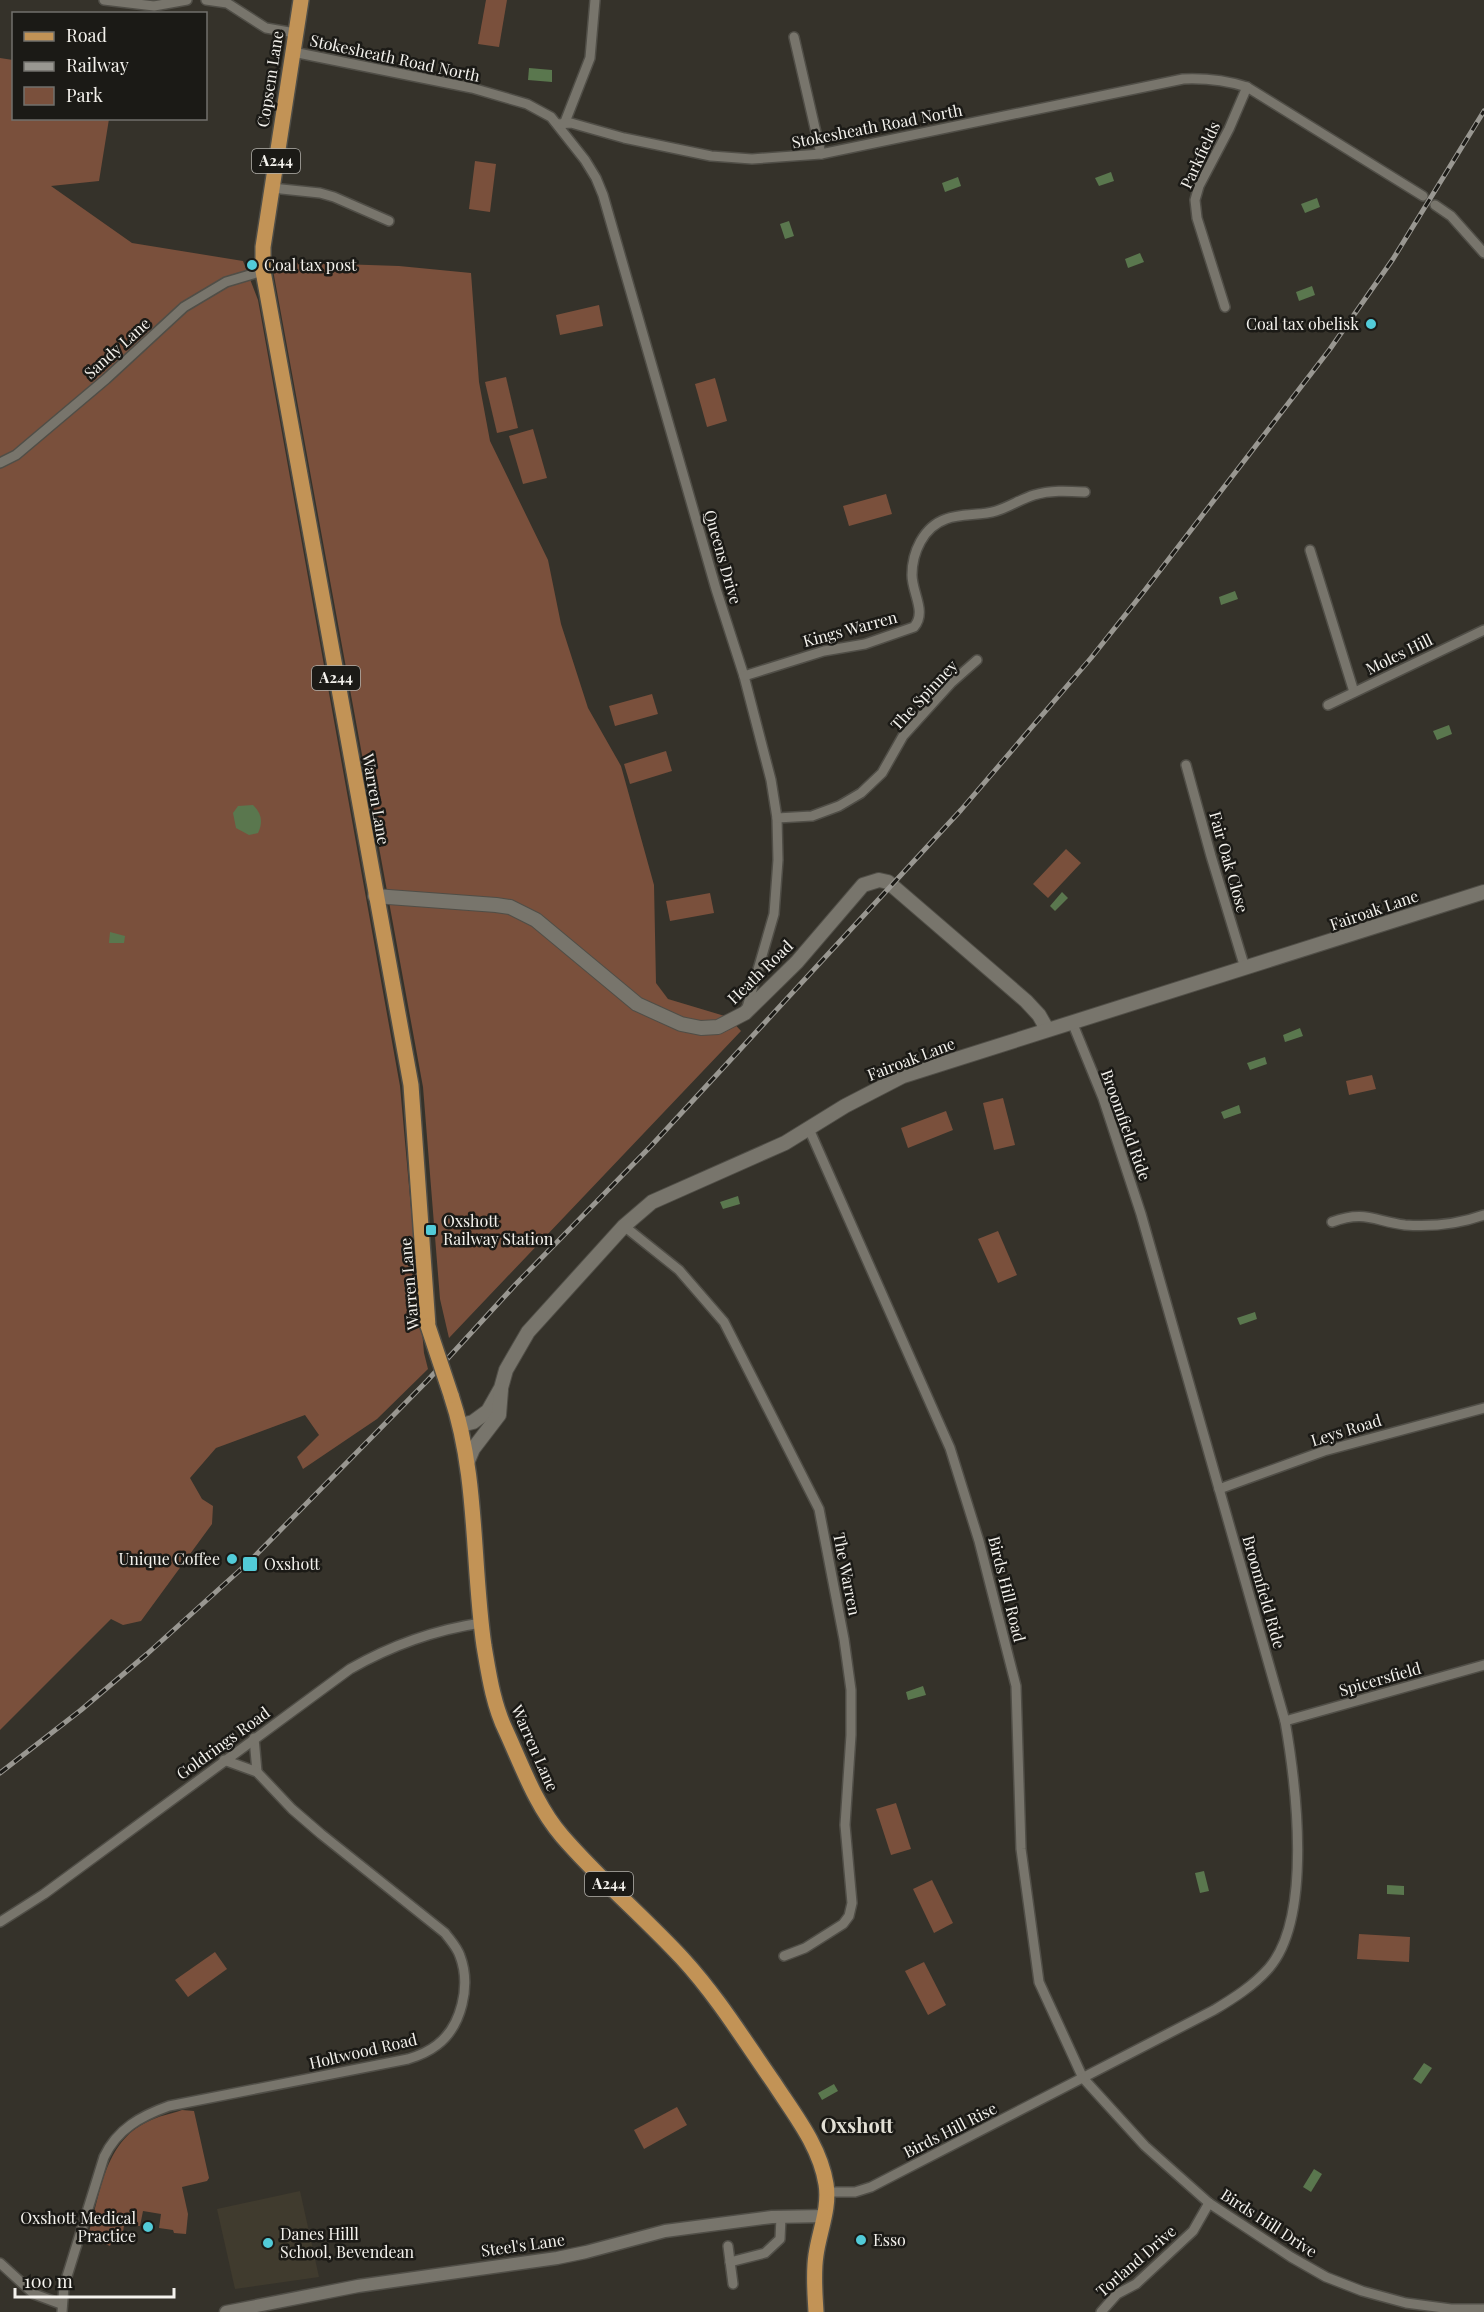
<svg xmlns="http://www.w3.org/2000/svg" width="1484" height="2312" font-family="'Playfair Display',serif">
	<rect width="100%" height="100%" fill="#35322a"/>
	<polygon fill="#403b2e" points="300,2191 319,2277 235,2289 217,2209"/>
	<g fill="#7a503c">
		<polygon points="486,0 507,0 499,47 478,44"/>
		<polygon points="0,58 13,60 14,118 109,119 99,181 51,186 132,243 243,261 258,300 400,1086 424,1353 428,1369 377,1419 303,1469 297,1457 319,1435 305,1415 216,1448 190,1478 202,1499 213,1506 212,1524 141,1621 123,1625 111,1619 0,1730"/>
		<polygon points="475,161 496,164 490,212 469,209"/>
		<polygon points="280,262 399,266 471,273 479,382 490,441 548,560 561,624 588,708 621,766 654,885 656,983 668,999 728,1017 741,1031 449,1338 440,1299 423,1087 273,270"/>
		<polygon points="599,305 603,326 560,335 556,315"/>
		<polygon points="506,377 518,428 497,433 485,382"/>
		<polygon points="715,378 727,421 707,427 695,384"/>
		<polygon points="533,429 547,478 523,484 509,436"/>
		<polygon points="886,494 892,514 849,526 843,506"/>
		<polygon points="652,694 658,714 615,726 609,706"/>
		<polygon points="666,751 672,771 630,784 624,764"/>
		<polygon points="1066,849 1081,863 1048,898 1033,884"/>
		<polygon points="710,893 714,913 670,921 666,901"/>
		<polygon points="1372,1075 1376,1089 1349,1095 1346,1081"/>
		<polygon points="1003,1098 1015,1145 994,1150 983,1103"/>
		<polygon points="946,1111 953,1130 908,1148 901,1128"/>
		<polygon points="998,1231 1017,1275 998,1283 978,1239"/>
		<polygon points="896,1803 911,1849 891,1855 876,1809"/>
		<polygon points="932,1880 953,1923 934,1933 913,1889"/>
		<polygon points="1359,1934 1410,1937 1409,1962 1357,1959"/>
		<polygon points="215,1952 227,1969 188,1997 175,1980"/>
		<polygon points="924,1962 946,2005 928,2015 905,1971"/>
		<polygon points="677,2107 687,2125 644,2149 634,2130"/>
		<path d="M 182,2110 L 194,2111 L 209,2178 L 207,2181 L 182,2187 L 188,2214 L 186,2234 L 174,2233 L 173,2230 L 159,2228 L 161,2214 L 143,2211 L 140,2226 L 124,2225 L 122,2240 L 113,2238 L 110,2246 L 88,2236 C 100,2195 104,2142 147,2122 C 158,2116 171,2114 182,2110 Z"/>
	</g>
	<g fill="#5a774e">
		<polygon points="529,68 552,70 552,82 528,80"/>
		<polygon points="1111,172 1114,181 1099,186 1095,178"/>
		<polygon points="958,177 961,186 945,192 942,183"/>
		<polygon points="1317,198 1320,207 1305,213 1301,204"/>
		<polygon points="789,221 794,236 785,239 780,224"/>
		<polygon points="1140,253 1144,262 1128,268 1125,259"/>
		<polygon points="1312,286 1315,295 1299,301 1296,292"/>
		<polygon points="1235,591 1238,599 1221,605 1219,597"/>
		<polygon points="1449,725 1452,734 1437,740 1433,731"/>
		<path d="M 253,805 C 262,814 263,822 258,833 L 249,835 L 236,828 L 233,813 L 238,806 Z"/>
		<polygon points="1062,892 1068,898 1055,911 1050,906"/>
		<polygon points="110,932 125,936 124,943 109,943"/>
		<polygon points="1300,1028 1303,1036 1285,1042 1283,1035"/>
		<polygon points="1265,1057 1267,1064 1250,1070 1247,1063"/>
		<polygon points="1239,1105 1241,1113 1224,1119 1221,1112"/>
		<polygon points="738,1196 740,1204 723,1209 720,1202"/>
		<polygon points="1255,1312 1257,1319 1240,1325 1237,1318"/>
		<polygon points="923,1686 926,1695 908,1700 906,1692"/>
		<polygon points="1204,1871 1209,1891 1200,1893 1195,1873"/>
		<polygon points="1387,1885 1404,1886 1404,1895 1387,1894"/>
		<polygon points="1424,2063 1432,2068 1421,2084 1413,2079"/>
		<polygon points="834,2084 838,2091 822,2100 818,2093"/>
		<polygon points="1314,2169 1322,2174 1311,2192 1303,2187"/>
	</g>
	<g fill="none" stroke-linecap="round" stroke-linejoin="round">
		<g stroke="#504e47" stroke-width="12">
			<g id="minor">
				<polyline points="104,0 154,6 187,0"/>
				<polyline points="206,0 227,3 266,28 295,33"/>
				<polyline points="794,37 821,154"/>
				<polyline points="293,52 472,88 527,104 551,117 585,160 596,178 603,195 716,589 744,676 771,780 777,818 778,860 774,914 746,1011"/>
				<polyline points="565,122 590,58 595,0"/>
				<path d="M 558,124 L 571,123 L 624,138 L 711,156 L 752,159 L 821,154 L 1183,79 C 1206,78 1225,80 1247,87 L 1423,196"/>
				<polyline points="272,188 320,193 334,197 389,221"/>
				<polyline points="1435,205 1451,216 1484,253"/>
				<polyline points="1225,307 1197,218 1195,200 1199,186 1229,129 1247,87"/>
				<polyline points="0,463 16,455 106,379 184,307 226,282 263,271"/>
				<polyline points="1310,550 1354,692"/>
				<path d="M 744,676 L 824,651 L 865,644 L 914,627 C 927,612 912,593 912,575 C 912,553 923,527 946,519 C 961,513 980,516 996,511 C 1009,507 1021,499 1034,495 C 1051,490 1067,491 1085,492"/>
				<polyline points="1328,705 1484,630"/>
				<polyline points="1186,765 1211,856 1245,968"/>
				<polyline points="777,818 812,816 839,806 861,793 882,773 903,736 951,683 977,660"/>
				<polyline points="809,1129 950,1448 979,1541 1016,1686 1021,1849 1039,1982 1083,2078 1145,2146 1209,2203 1291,2257 1326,2277 1362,2291 1406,2303 1451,2309 1484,2309"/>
				<path d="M 1332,1222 C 1365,1210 1374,1221 1405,1225 C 1432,1227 1459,1224 1484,1215"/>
				<polyline points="624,1226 679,1270 724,1322 819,1509 844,1639 851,1690 851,1735 845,1825 852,1903 849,1916 843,1924 805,1948 784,1956"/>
				<polyline points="1219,1489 1324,1451 1484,1408"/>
				<polyline points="1285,1721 1484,1665"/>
				<polyline points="254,1738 257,1772"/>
				<path d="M 0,1922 L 44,1894 L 350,1669 C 392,1645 434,1630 481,1623"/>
				<path d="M 827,2192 L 855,2192 L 871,2187 L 1214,2010 C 1234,1998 1253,1986 1269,1968 C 1313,1917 1296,1784 1285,1721 L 1141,1214 L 1103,1098 L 1072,1022"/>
				<polyline points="728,2246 733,2284"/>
				<polyline points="730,2262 765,2253 780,2239 781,2217"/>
				<polyline points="0,2263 34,2294 61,2304"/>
				<path d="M 62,2312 L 64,2286 L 104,2157 C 117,2129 141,2116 169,2106 L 408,2059 C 418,2056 428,2052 437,2045 C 462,2026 471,1985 460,1956 C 457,1947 450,1940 445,1933 L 321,1834 L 292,1809 L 257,1772 L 224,1760"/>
				<polyline points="1101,2312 1117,2294 1136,2284 1193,2231 1209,2203"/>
			</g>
		</g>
		<g stroke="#504e47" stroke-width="15">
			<polyline id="tertiary" points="226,2312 358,2286 557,2258 586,2252 665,2231 772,2217 825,2216"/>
		</g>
		<g stroke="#504e47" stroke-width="16">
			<g id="secondary">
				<polyline points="375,896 496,905 510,907 536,920 637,1004 681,1024 701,1028 718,1027 745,1013 797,962 863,885 879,880 888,882 1026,1001 1039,1015 1047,1029"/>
				<polyline points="461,1425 473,1422 488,1411 501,1388 506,1370 528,1332 624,1226 652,1202 785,1143 845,1106 903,1076 1484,892"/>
				<polyline points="467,1463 473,1449 499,1415 501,1390"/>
			</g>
		</g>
		<g stroke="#504e47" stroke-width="18">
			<g id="primary">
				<polyline points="301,0 263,247 263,271 411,1085 428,1326"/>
				<path d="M 451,1395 C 478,1475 472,1563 484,1646 C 489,1675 493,1704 506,1731 C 522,1766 536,1806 562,1836 C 599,1879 643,1916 682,1958 C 717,1996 744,2040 774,2083 C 794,2114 820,2146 826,2184 C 830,2208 819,2232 816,2255 C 813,2274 815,2293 816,2312"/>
			</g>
		</g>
		<use href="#minor" stroke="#78756c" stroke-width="9"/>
		<use href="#tertiary" stroke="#78756c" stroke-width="12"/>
		<use href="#secondary" stroke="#78756c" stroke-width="14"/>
		<use href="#primary" stroke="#c29356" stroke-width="15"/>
		<g stroke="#999791" stroke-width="5">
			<polyline id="rail" points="0,1773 81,1710 147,1654 249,1562 427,1381 516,1284 651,1146 961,810 1091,658 1145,590 1330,349 1393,259 1484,111"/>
		</g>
		<use href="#rail" stroke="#1b1a16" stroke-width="3" stroke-dasharray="9" stroke-linecap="butt"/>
		<g stroke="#504e47" stroke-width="18" stroke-linecap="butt">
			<polyline id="primary-bridge" points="428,1326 451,1395"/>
		</g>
		<use href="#primary-bridge" stroke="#c29356" stroke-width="15"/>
	</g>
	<g fill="#52cbd8" stroke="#1b1a16" stroke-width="2">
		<circle cx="252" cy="265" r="6"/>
		<circle cx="1371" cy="324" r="6"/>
		<rect x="425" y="1224" width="12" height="12" rx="3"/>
		<circle cx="232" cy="1559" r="6"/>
		<rect x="242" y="1556" width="16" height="16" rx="3"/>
		<circle cx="148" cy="2227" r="6"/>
		<circle cx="861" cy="2240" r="6"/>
		<circle cx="268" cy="2243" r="6"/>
	</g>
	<g text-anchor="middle" stroke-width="5" stroke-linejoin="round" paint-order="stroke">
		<g fill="#1b1a16" stroke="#b3b1ac" stroke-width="1.5">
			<rect x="252" y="149" width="48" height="24" rx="4.5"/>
			<rect x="312" y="666" width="48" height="24" rx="4.5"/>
			<rect x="585" y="1872" width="48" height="24" rx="4.5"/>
		</g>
		<g font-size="15" font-weight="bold" fill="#f4f2ed">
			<text x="276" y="166">A244</text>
			<text x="336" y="683">A244</text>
			<text x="609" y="1889">A244</text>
		</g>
		<g font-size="16" fill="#f4f2ed" stroke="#1b1a16">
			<text transform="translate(395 58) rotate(12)" y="6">Stokesheath Road North</text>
			<text transform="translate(270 79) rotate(-81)" y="6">Copsem Lane</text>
			<text transform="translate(877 126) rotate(-11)" y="6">Stokesheath Road North</text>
			<text transform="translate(1200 155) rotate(-65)" y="6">Parkfields</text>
			<text transform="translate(117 348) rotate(-42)" y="6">Sandy Lane</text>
			<text transform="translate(723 557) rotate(74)" y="6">Queens Drive</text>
			<text transform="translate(850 629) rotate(-15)" y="6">Kings Warren</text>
			<text transform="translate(1399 654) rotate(-26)" y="6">Moles Hill</text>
			<text transform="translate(924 695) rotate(-47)" y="6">The Spinney</text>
			<text transform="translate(376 799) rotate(80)" y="6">Warren Lane</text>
			<text transform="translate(1229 862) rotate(74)" y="6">Fair Oak Close</text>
			<text transform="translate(1374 910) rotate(-19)" y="6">Fairoak Lane</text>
			<text transform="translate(760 972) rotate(-44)" y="6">Heath Road</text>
			<text transform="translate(911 1059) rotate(-21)" y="6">Fairoak Lane</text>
			<text transform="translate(1126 1125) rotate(70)" y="6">Broomfield Ride</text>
			<text transform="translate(409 1284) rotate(-95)" y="6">Warren Lane</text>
			<text transform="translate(1346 1430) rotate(-17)" y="6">Leys Road</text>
			<text transform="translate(847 1574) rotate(79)" y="6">The Warren</text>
			<text transform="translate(1007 1589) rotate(76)" y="6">Birds Hill Road</text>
			<text transform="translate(1264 1592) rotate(74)" y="6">Broomfield Ride</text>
			<text transform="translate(1380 1679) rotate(-16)" y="6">Spicersfield</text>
			<text transform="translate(223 1743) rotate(-36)" y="6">Goldrings Road</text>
			<text transform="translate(535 1748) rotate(66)" y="6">Warren Lane</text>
			<text transform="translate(363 2051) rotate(-13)" y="6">Holtwood Road</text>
			<text transform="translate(950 2130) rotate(-27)" y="6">Birds Hill Rise</text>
			<text transform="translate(1269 2223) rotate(33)" y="6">Birds Hill Drive</text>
			<text transform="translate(523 2245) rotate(-8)" y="6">Steel's Lane</text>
			<text transform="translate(1136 2261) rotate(-41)" y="6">Torland Drive</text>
		</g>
		<g font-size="16" fill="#f4f2ed" stroke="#1b1a16" text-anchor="start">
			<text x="264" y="271">Coal tax post</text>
			<text x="1359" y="330" text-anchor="end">Coal tax obelisk</text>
			<text x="443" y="1227">Oxshott<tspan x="443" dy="18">Railway Station</tspan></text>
			<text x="220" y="1565" text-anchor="end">Unique Coffee</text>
			<text x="264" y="1570">Oxshott</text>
			<text x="136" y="2224" text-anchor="end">Oxshott Medical<tspan x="136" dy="18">Practice</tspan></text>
			<text x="280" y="2240">Danes Hilll<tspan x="280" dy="18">School, Bevendean</tspan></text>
			<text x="873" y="2246">Esso</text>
		</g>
		<g font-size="20" font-weight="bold" fill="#e2dfd5" stroke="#1b1a16">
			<text x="857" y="2133">Oxshott</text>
		</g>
	</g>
	<rect x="12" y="12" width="195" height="108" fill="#1b1a16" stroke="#72706c" stroke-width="1.5"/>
	<rect x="24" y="32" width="30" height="9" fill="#c29356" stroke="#72706c" stroke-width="1.5"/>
	<text x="66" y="42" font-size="18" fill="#f4f2ed">Road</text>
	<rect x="24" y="62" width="30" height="9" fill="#999791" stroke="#72706c" stroke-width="1.5"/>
	<text x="66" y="72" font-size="18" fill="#f4f2ed">Railway</text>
	<rect x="24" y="87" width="30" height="18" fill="#7a503c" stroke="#72706c" stroke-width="1.5"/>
	<text x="66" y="102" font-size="18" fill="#f4f2ed">Park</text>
	<path d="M15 2288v9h159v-9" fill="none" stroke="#f4f2ed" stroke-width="3"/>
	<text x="24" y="2288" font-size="18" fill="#f4f2ed" stroke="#1b1a16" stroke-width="4.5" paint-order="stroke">100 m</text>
</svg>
